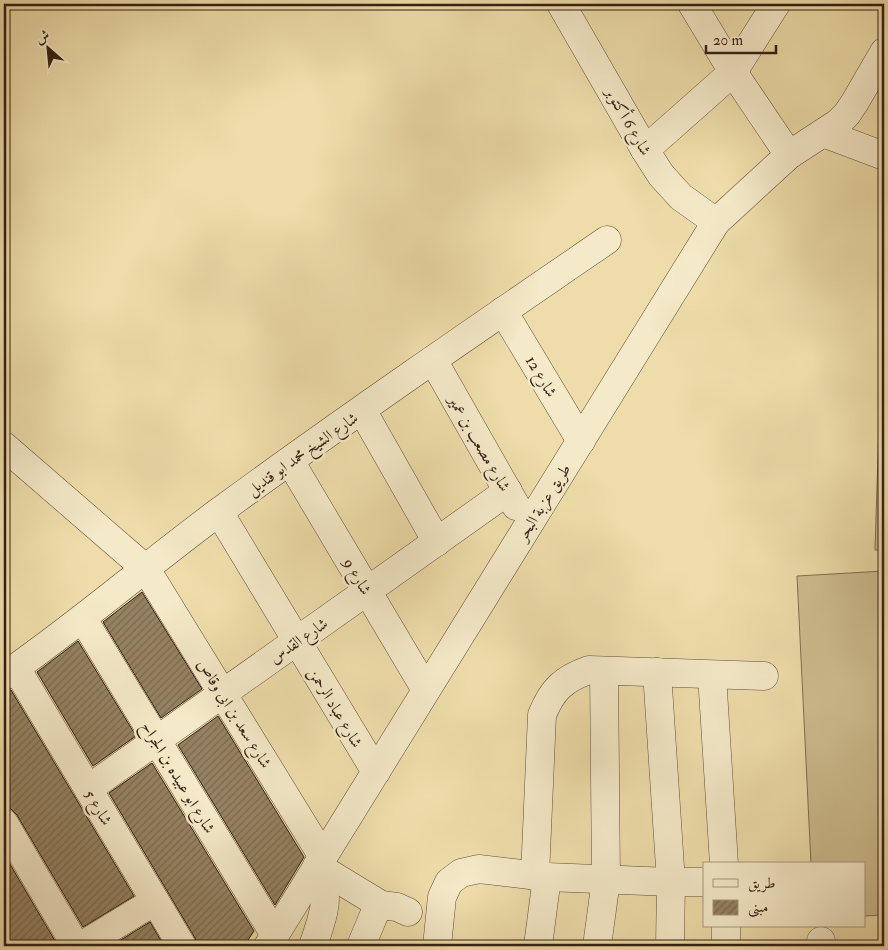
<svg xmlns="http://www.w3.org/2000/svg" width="888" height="950" font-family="'IM FELL Double Pica',Amiri,serif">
	<defs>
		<pattern id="building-hatch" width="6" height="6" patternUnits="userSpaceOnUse" patternTransform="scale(1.25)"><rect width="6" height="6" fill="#958262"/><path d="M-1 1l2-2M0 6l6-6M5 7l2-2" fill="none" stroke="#7a6a50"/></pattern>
	</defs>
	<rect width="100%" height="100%" fill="#eda"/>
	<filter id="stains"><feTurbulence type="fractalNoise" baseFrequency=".004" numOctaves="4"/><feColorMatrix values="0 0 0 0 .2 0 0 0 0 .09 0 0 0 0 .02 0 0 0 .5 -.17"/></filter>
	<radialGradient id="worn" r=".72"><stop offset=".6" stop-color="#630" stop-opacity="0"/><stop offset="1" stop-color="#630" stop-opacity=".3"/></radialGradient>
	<g fill="#cebd90" stroke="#816e52">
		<polygon points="880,392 884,392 884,550 875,550"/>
		<polygon points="884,571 884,915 864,916 864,864 811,864 797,576"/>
	</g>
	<g fill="url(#building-hatch)" stroke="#341f13">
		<polygon points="142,592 202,689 161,718 103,622"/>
		<polygon points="78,641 136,736 93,766 37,672"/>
		<polygon points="11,690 134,896 83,927 17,815 11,809 4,807 4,691"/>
		<polygon points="218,716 304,857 275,905 178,745"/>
		<polygon points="152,763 254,931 244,946 198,946 195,938 109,793"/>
		<polygon points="4,854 58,946 4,946"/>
		<polygon points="150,922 164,946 111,946"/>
	</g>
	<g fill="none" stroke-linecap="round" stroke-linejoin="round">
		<g stroke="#624e39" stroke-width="29">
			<g id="minor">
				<polyline points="561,4 645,150 661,175 681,197 716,222"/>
				<polyline points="692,4 733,72 789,155"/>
				<polyline points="823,133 884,156"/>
				<polyline points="645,150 733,72 776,4"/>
				<polyline points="503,311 581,441"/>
				<polyline points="433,360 516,506"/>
				<polyline points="362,410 437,542"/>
				<polyline points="4,446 146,569 323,857"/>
				<polyline points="290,461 426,690"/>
				<polyline points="219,512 376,772"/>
				<polyline points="83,619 275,935"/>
				<polyline points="16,668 182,946"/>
				<polyline points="657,672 671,882 670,946"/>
				<polyline points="712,675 724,864"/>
				<path d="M 4,676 C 78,625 147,565 220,511 C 347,418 477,329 607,240"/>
				<polyline points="88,789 508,491"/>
				<polyline points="4,823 76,946"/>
				<polyline points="317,866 381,905"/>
				<path d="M 535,876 L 542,715 C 552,690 563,679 589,670 L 764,676"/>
				<polyline points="726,926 726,946"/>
				<polyline points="821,941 821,946"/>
				<polyline points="81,946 155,901"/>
				<polyline points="268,946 716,222 789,155 838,123 847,114 855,102 884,52"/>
				<path d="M 313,946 C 323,916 332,897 317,866"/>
				<polyline points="361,946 376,910 381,905 397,907 408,912"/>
				<polyline points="437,946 442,897 449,882 461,873 479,869 547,877 671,882 704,882"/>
				<polyline points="538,946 547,877"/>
				<polyline points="597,946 606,880 604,671"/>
			</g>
		</g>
		<use href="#minor" stroke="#f4e9c8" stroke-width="28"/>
	</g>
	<g text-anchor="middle" stroke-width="5" stroke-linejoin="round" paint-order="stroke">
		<g font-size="16" fill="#341f13" stroke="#f4e9c8">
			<text transform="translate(629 121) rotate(60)" y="6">شارع 6 أكتوبر</text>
			<text transform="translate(542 376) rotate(59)" y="6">شارع 12</text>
			<text transform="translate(480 443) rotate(60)" y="6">شارع مصعب بن عمير</text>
			<text transform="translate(302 453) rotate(-35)" y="6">شارع الشيخ محمد ابو قنديل</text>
			<text transform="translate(543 502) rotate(-58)" y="6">طريق عزبة البحر</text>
			<text transform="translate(358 576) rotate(59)" y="6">شارع 9</text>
			<text transform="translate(298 640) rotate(-35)" y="6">شارع القدس</text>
			<text transform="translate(336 707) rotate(59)" y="6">شارع عباد الرحمن</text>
			<text transform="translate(235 713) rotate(58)" y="6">شارع سعد بن ابى وقاص</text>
			<text transform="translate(179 777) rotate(59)" y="6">شارع ابو عبيده بن الجراح</text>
			<text transform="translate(99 807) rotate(59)" y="6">شارع 5</text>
		</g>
	</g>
	<rect width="888" height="950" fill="none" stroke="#eda" stroke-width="20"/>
	<rect x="5" y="5" width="878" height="940" fill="none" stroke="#341f13" stroke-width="2.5"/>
	<rect x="10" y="10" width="868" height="930" fill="none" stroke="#341f13"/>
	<rect x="703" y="862" width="162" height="65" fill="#f4e9c8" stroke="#a79880"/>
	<rect x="713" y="879" width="25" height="8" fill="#f4e9c8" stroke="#a79880"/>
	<text x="748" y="888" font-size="15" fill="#341f13">طريق</text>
	<rect x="713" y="900" width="25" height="15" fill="url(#building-hatch)" stroke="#a79880"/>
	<text x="748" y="912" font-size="15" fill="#341f13">مبنى</text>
	<g transform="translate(48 48) rotate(333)" stroke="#f4e9c8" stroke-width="4" paint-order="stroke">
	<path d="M0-4L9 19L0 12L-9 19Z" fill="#341f13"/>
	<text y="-8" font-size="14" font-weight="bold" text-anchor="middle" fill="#341f13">ش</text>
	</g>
	<path d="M706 45v8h70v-8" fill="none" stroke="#341f13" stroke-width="2.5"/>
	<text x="713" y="45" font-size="15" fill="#341f13" stroke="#f4e9c8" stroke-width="4" paint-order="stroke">20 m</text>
	<rect width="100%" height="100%" filter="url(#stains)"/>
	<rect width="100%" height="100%" fill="url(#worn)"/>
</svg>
